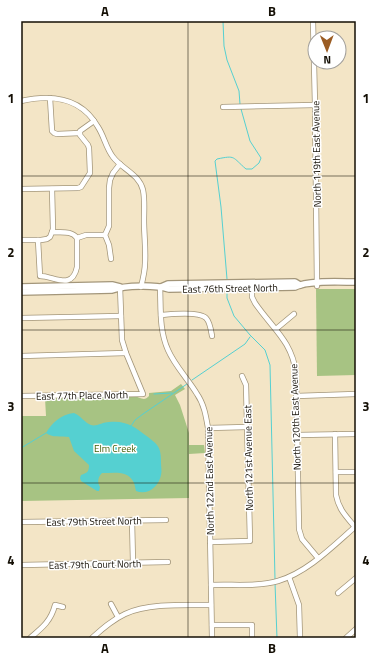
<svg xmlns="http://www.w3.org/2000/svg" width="377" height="659" font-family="'Titillium Web',sans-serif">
	<rect width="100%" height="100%" fill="#f3e5c6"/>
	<g fill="#a7c383">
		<polygon points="316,289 356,289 356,375 317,376"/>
		<path d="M 181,384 L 185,389 L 175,395 L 180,405 L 189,433 L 189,445 L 204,445 L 205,453 L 189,454 L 189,498 L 21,501 L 21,416 L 46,416 L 45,398 L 134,396 C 140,397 144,402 149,396 L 149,393 L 171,391 Z"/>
	</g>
	<path fill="#55d0d1" d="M 74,413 C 81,416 85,423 91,425 C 96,427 103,422 109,422 C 126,420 135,427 148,437 C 151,440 155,442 157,445 C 161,450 161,457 161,463 C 161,467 162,471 161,475 C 159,486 148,496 136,491 C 135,488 135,484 133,481 C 127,470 113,473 102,473 C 98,477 97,482 100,487 L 99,491 L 97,491 L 81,481 L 80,478 L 81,475 C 87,473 89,472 89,465 L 74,451 L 69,437 C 61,436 52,438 46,433 C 52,423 61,414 74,413 Z"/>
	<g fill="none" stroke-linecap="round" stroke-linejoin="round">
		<g stroke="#55d0d1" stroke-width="1">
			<polyline points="223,21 224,46 227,60 239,91 240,104"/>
			<path d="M 227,279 L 221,207 L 215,161 L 217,159 C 236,155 232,157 246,169 L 252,169 L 259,163 L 261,158 L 250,141 L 241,109"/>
			<polyline points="227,293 227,298 234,316 250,335 265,350 270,365 275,579"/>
			<polyline points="192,380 245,344 250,337"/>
			<polyline points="154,394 172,393"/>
			<polyline points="131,426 135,420 143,414 187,384"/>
			<polyline points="21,448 46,433"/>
			<polyline points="275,583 277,638"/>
		</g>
		<g stroke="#a3967a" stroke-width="6">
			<g id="minor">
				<polyline points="313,21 315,105 317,286"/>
				<polyline points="50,98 52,131 54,133 57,134 80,133"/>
				<path d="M 21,101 C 52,94 81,97 98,127 C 104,136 106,148 113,157 C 122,169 139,174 143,190 C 145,200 144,210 144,220 C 144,235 146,249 145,263 C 145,271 143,279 141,287"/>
				<polyline points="223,107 315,105"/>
				<polyline points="21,189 78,188 81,187 90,173 89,148 88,145 80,135 80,131 94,121"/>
				<polyline points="52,189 53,229 52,232"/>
				<path d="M 21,240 L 41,240 L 47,239 L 50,237 L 52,232 C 61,233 71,230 77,238 L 86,235 L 105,235"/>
				<path d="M 38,240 L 40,276 C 54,276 72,291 77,267 L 77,238"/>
				<polyline points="111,259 109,245 105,235 109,226 109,188 110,180 113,173 120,164"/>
				<path d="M 252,286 L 252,297 L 255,303 C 272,328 292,341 296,373 L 299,529 L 302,539 L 318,558"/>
				<path d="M 160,287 C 161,308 159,330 168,350 C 175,366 188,379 197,394 C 204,404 206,416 208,428 L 212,638"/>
				<path d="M 161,315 C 171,314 199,311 206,318 C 210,322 211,330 212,336"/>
				<polyline points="21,318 121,316"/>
				<polyline points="276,329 294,314"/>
				<polyline points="21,356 126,353"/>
				<polyline points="21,396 143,394 126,353 122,340 120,287"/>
				<polyline points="296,396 356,394"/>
				<polyline points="208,428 247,427"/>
				<path d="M 335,434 L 336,495 C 339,510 346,516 355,527"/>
				<polyline points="297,435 356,434"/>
				<polyline points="336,472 356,472"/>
				<polyline points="132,520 133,563"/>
				<polyline points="21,522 166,520"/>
				<polyline points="210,542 250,541 246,385 242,376"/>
				<polyline points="21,565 168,562"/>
				<polyline points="289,577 299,605 300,638"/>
				<path d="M 211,585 C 233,584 257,587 278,581 C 308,572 333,546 356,526"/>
				<polyline points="338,593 356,578"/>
				<polyline points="111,604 118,617"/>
				<polyline points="212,625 252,625 252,638"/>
				<path d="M 30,638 C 42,628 51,621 55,605 L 63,607"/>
				<path d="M 92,638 C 102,629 112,620 125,614 C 148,603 185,605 211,605"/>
				<polyline points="346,638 356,629"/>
			</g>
		</g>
		<g stroke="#a3967a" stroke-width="8">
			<g id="major">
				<polyline points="21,287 112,285 120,287"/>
				<polyline points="161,287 168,284 295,282 300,285"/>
				<path d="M 21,292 L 112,290 C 126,285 155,285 169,289 L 295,287 C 308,280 340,282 356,282"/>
			</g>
		</g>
		<use href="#minor" stroke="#fff" stroke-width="4.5"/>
		<use href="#major" stroke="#fff" stroke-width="5.5"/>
	</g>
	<path fill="none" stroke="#140f05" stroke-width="1" stroke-opacity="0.55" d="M 188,21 L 188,638M 21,176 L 356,176M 21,330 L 356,330M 21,483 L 356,483"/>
	<g text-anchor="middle" stroke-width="3" stroke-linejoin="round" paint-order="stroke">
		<g font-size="10" fill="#140f05" stroke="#fff">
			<text transform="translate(316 154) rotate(-91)" y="4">North 119th East Avenue</text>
			<text transform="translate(230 288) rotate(-1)" y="4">East 76th Street North</text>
			<text transform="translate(82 395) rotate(-1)" y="4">East 77th Place North</text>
			<text transform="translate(295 417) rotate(-92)" y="4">North 120th East Avenue</text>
			<text transform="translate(248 458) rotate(-91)" y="4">North 121st Avenue East</text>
			<text transform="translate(209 481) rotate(-91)" y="4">North 122nd East Avenue</text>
			<text transform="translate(94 521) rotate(-1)" y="4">East 79th Street North</text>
			<text transform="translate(95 564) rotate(-1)" y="4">East 79th Court North</text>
		</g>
		<g font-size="10" fill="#435f08" stroke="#fff">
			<text x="115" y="452">Elm Creek</text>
		</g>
	</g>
	<rect width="377" height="659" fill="none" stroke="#ffffff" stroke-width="44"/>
	<g transform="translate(327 50) rotate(179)"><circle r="19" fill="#ffffff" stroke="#a19f9b"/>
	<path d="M0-3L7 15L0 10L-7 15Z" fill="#9b5c23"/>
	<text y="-6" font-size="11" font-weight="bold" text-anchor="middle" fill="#140f05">N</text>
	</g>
	<rect x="22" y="22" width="333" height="615" fill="none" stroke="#140f05" stroke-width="1.5"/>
	<g font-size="13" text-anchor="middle" font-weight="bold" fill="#140f05">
		<text x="105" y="16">A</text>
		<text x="272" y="16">B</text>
		<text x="11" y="103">1</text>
		<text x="366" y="103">1</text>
		<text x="11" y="257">2</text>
		<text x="366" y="257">2</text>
		<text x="11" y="411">3</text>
		<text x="366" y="411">3</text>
		<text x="11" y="565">4</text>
		<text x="366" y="565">4</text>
		<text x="105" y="653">A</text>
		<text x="272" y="653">B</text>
	</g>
</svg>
